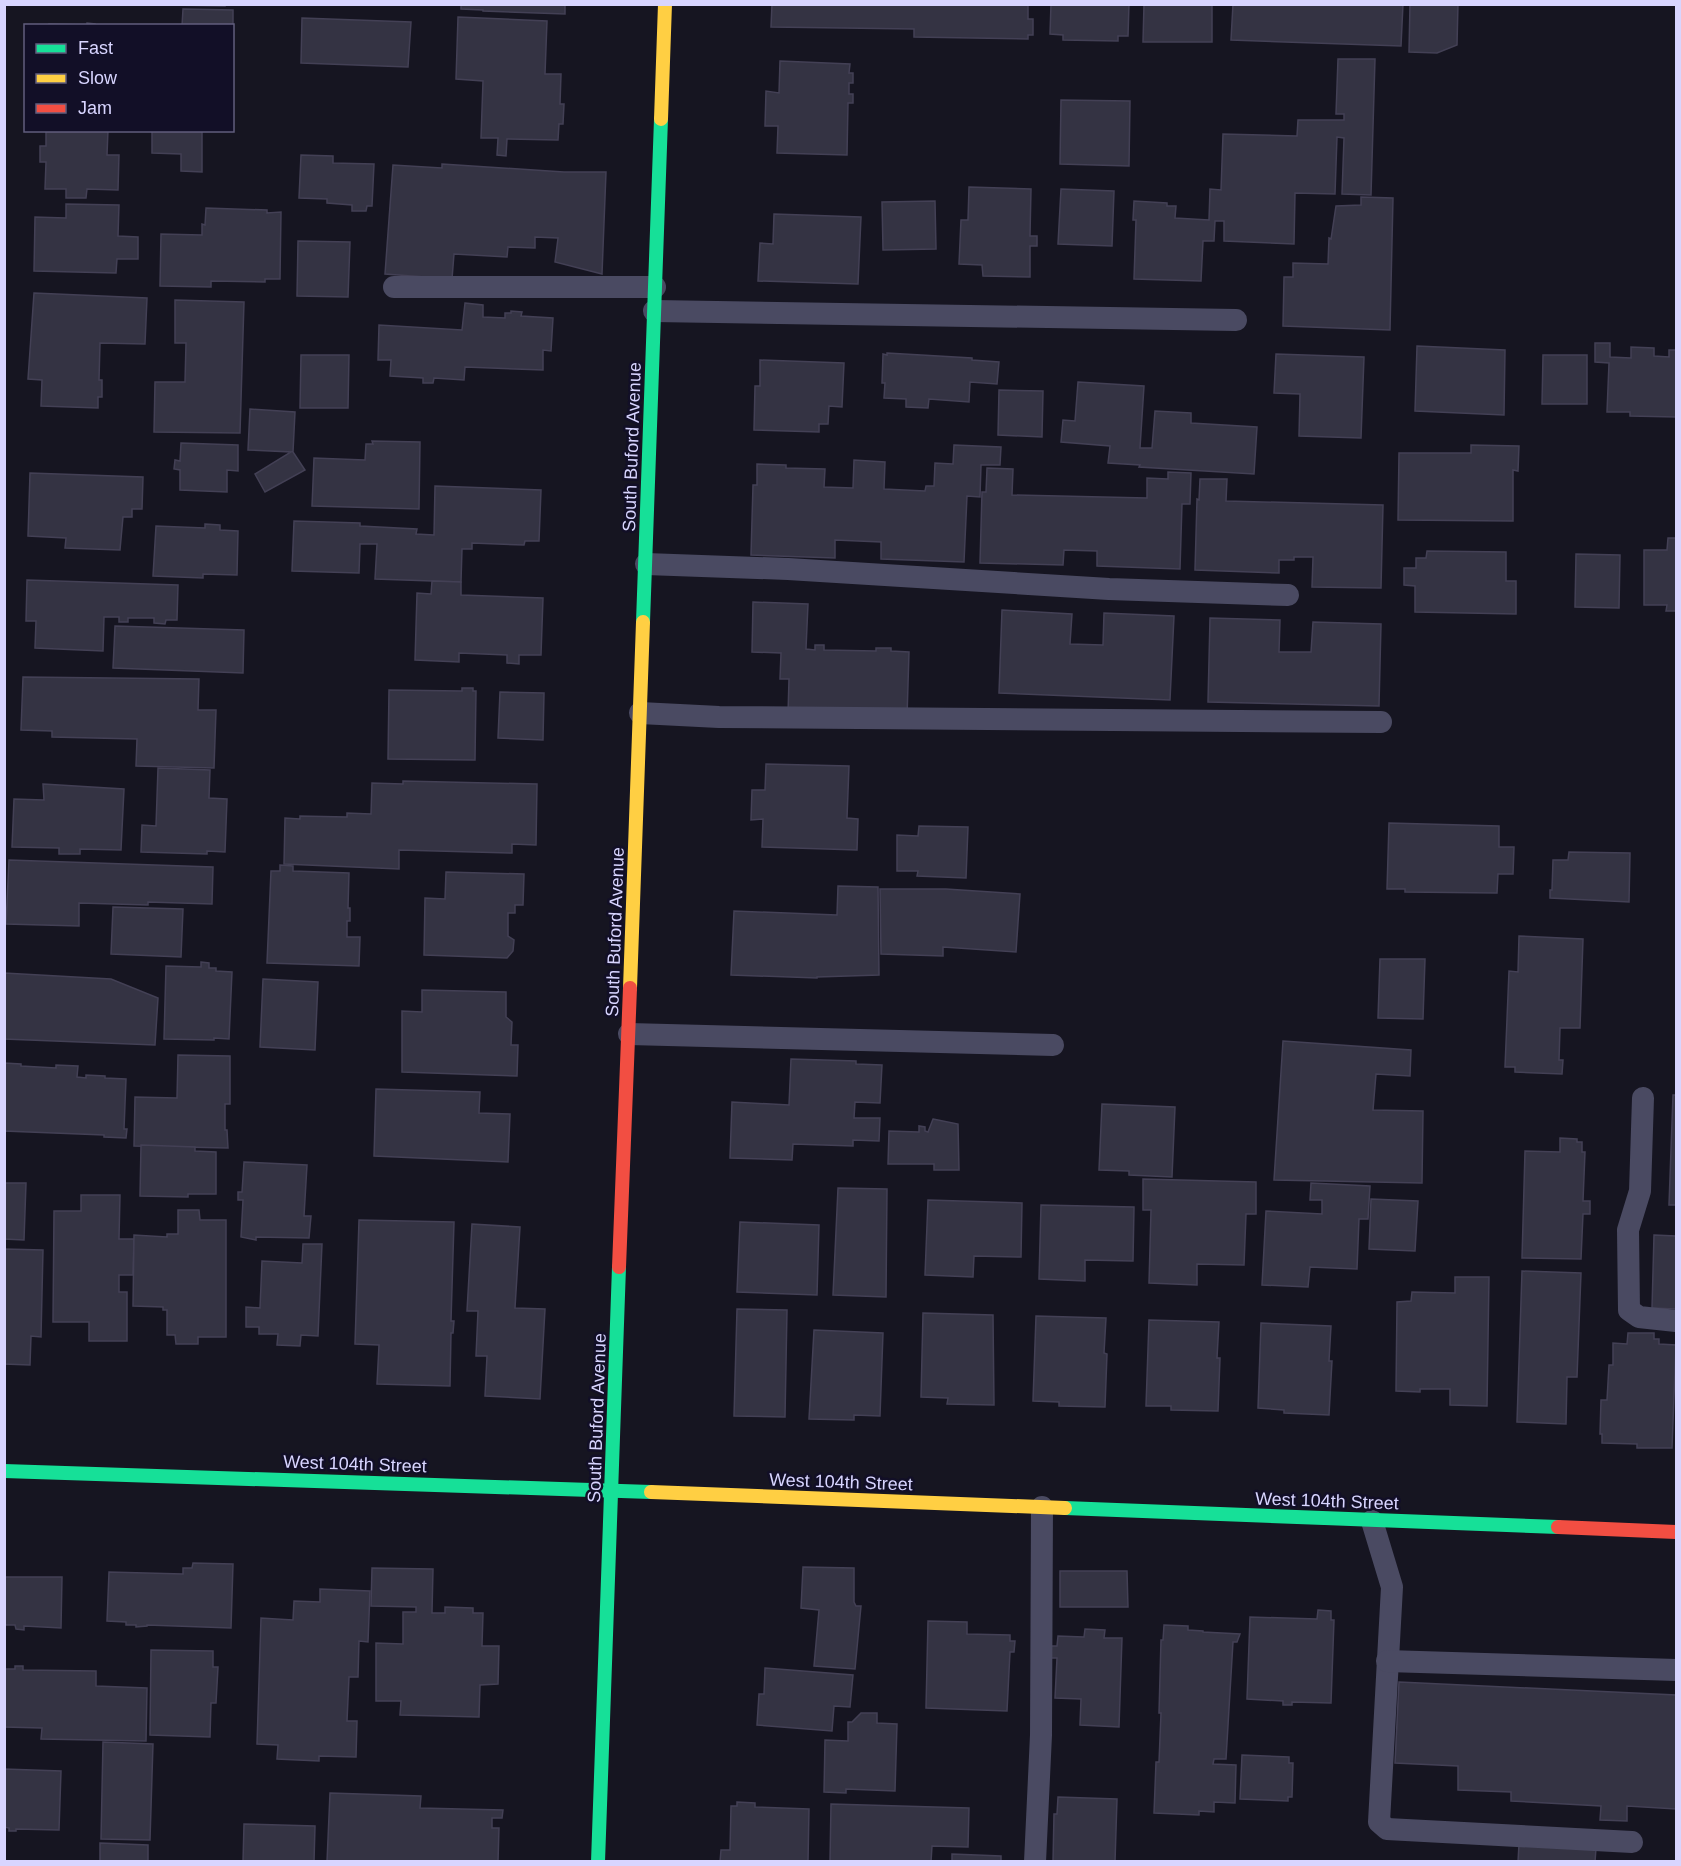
<svg xmlns="http://www.w3.org/2000/svg" width="1681" height="1866" font-family="Helvetica,sans-serif">
	<rect width="100%" height="100%" fill="#161521"/>
	<g fill="#343343" stroke="#434055" stroke-width="1.5">
		<polygon points="171,4 225,4 225,6 171,5"/>
		<polygon points="461,4 565,4 565,14 483,11 483,10 461,9"/>
		<polygon points="772,4 1028,4 1028,19 1033,19 1033,35 1028,35 1028,39 914,37 914,29 771,27"/>
		<polygon points="1051,4 1129,4 1128,36 1118,36 1118,41 1063,40 1063,35 1050,34"/>
		<polygon points="1144,4 1212,4 1212,42 1143,42"/>
		<polygon points="1233,4 1403,4 1401,46 1231,40"/>
		<polygon points="1410,4 1458,4 1457,45 1437,53 1409,52"/>
		<polygon points="183,9 233,10 233,61 232,26 182,26"/>
		<polygon points="458,17 547,21 545,74 561,74 560,104 564,104 563,124 559,124 558,140 507,139 506,156 497,155 498,138 481,138 483,81 456,79"/>
		<polygon points="302,18 411,22 408,67 301,63"/>
		<polygon points="87,23 95,24 95,26 49,26 49,24 87,25"/>
		<polygon points="1338,59 1375,59 1371,195 1342,194 1344,138 1337,137 1335,194 1295,193 1294,244 1224,241 1224,221 1215,221 1214,241 1203,241 1201,281 1134,279 1136,220 1133,220 1134,201 1167,203 1167,206 1176,206 1175,218 1209,220 1210,189 1221,190 1223,134 1297,136 1298,120 1344,120 1344,114 1336,114"/>
		<polygon points="780,61 850,64 849,73 853,73 853,83 849,83 849,94 853,94 853,103 848,103 847,155 777,153 778,126 765,126 766,91 779,93"/>
		<polygon points="1061,100 1130,101 1129,166 1060,164"/>
		<polygon points="46,130 108,130 107,155 119,155 118,190 87,189 86,198 66,198 66,189 45,189 46,162 40,162 40,146 46,146"/>
		<polygon points="152,130 202,130 202,172 181,171 181,154 152,153"/>
		<polygon points="301,155 333,156 333,163 374,164 372,206 367,206 366,211 352,211 352,205 327,203 327,199 299,198"/>
		<polygon points="442,164 564,172 606,172 602,274 555,262 558,238 535,237 535,248 508,247 507,257 454,254 452,279 385,274 393,165 442,168"/>
		<polygon points="969,187 1031,189 1030,236 1037,236 1037,246 1030,246 1030,277 983,276 982,265 959,264 961,220 968,220"/>
		<polygon points="1061,189 1114,191 1112,246 1058,244"/>
		<polygon points="1361,197 1393,198 1390,330 1283,326 1284,277 1293,277 1293,263 1328,264 1329,238 1331,239 1336,206 1361,205"/>
		<polygon points="935,201 936,249 883,250 882,202"/>
		<polygon points="66,204 119,205 118,236 138,237 138,259 117,259 116,273 34,271 35,217 66,218"/>
		<polygon points="206,208 267,210 267,213 281,212 280,279 265,279 265,282 211,281 211,287 160,286 161,234 202,235 202,224 205,225"/>
		<polygon points="774,214 861,217 858,284 758,281 760,243 773,244"/>
		<polygon points="298,241 350,242 348,297 297,296"/>
		<polygon points="34,293 147,298 145,344 100,343 99,380 102,380 102,397 98,397 98,408 41,406 42,380 28,379"/>
		<polygon points="175,300 244,302 240,433 154,432 155,382 185,382 186,343 175,343"/>
		<polygon points="465,303 483,305 483,317 505,318 505,313 511,313 511,311 522,312 521,316 553,318 551,351 543,350 543,370 465,367 464,380 434,378 433,383 423,383 423,378 390,376 391,360 378,360 379,325 462,330"/>
		<polygon points="1595,343 1610,343 1610,357 1631,358 1631,347 1654,348 1654,356 1669,357 1669,350 1676,350 1676,417 1630,416 1630,412 1607,412 1609,363 1595,362"/>
		<polygon points="1417,346 1505,350 1504,415 1415,411"/>
		<polygon points="887,353 972,358 972,360 999,362 997,384 970,382 969,402 929,399 928,408 906,407 906,399 884,398 885,383 882,383 883,354 887,355"/>
		<polygon points="1276,354 1364,357 1361,438 1299,436 1300,394 1274,393"/>
		<polygon points="301,355 349,355 348,408 300,408"/>
		<polygon points="1543,355 1587,355 1587,404 1542,404"/>
		<polygon points="760,360 844,363 842,407 829,406 828,424 819,424 819,432 754,430 755,386 760,386"/>
		<polygon points="1078,382 1144,386 1140,448 1152,448 1155,411 1191,413 1191,423 1257,427 1254,474 1139,467 1140,465 1108,463 1110,446 1061,442 1063,420 1075,421"/>
		<polygon points="999,390 1043,391 1042,437 998,435"/>
		<polygon points="250,409 295,412 293,452 305,470 265,492 255,474 291,452 248,450"/>
		<polygon points="372,441 420,442 419,509 312,506 314,458 365,460 366,444 373,444"/>
		<polygon points="181,443 238,445 238,471 227,470 227,492 180,490 180,470 174,469 175,460 180,461"/>
		<polygon points="954,445 1001,447 1000,465 981,465 980,497 967,496 964,562 881,559 881,542 835,540 835,558 751,555 753,485 757,485 757,464 786,465 786,468 825,469 824,487 853,488 854,460 885,462 884,489 925,491 926,486 934,486 935,463 953,464"/>
		<polygon points="1471,445 1519,446 1518,471 1513,470 1513,521 1398,520 1399,453 1471,453"/>
		<polygon points="987,468 1013,469 1012,495 1147,498 1147,478 1168,479 1168,472 1191,473 1190,504 1182,504 1180,569 1097,566 1097,551 1064,550 1063,565 980,563 982,492 986,492"/>
		<polygon points="30,473 143,477 142,509 132,509 132,517 123,517 120,550 65,548 66,538 28,536"/>
		<polygon points="1200,479 1227,479 1226,501 1383,505 1381,588 1312,587 1313,557 1294,557 1294,560 1279,560 1279,573 1195,570 1197,499 1199,500"/>
		<polygon points="435,486 541,490 539,541 525,541 524,545 472,543 472,549 462,549 461,582 375,579 377,544 360,544 359,573 292,571 294,521 360,523 360,526 417,529 416,534 434,535"/>
		<polygon points="205,524 220,525 220,530 238,531 237,575 203,574 203,578 153,576 156,526 205,528"/>
		<polygon points="1668,538 1676,538 1676,611 1666,611 1667,605 1644,605 1644,550 1667,550"/>
		<polygon points="1427,551 1506,552 1506,581 1516,581 1516,614 1415,612 1415,586 1404,585 1404,568 1416,568 1416,558 1426,558"/>
		<polygon points="1576,554 1620,555 1619,608 1575,607"/>
		<polygon points="27,580 178,585 177,620 166,620 165,624 154,623 154,618 128,618 128,622 119,622 119,617 104,617 103,651 35,648 36,621 26,621"/>
		<polygon points="432,581 461,582 461,595 543,598 541,655 519,655 519,664 507,663 507,655 459,653 459,662 415,660 417,593 431,594"/>
		<polygon points="753,602 808,604 806,649 815,650 815,645 824,645 824,650 876,651 876,648 891,648 891,651 909,652 907,717 788,714 789,679 780,679 781,653 752,652"/>
		<polygon points="1002,610 1072,614 1070,644 1103,645 1104,613 1174,616 1170,700 999,693"/>
		<polygon points="1210,618 1280,620 1279,652 1311,652 1313,622 1381,624 1379,706 1208,702"/>
		<polygon points="115,626 244,630 243,673 113,668"/>
		<polygon points="23,677 199,679 198,710 216,710 214,768 136,766 137,739 52,737 52,731 21,730"/>
		<polygon points="462,688 473,688 473,691 476,691 475,760 388,759 389,690 462,691"/>
		<polygon points="500,692 544,693 543,740 498,738"/>
		<polygon points="766,764 849,766 847,818 858,819 857,850 762,847 763,819 751,820 752,790 765,790"/>
		<polygon points="158,768 210,770 209,798 227,799 225,852 207,851 207,854 141,852 142,825 156,826"/>
		<polygon points="403,781 537,784 536,845 512,844 512,853 399,850 399,869 284,864 285,818 300,819 300,816 347,817 347,813 371,814 372,783 403,784"/>
		<polygon points="43,784 124,789 121,850 80,849 80,854 59,854 59,848 12,847 14,799 44,800"/>
		<polygon points="1389,823 1499,826 1499,847 1514,847 1513,874 1498,874 1497,893 1405,892 1405,889 1387,889"/>
		<polygon points="919,826 968,827 966,878 917,876 918,871 897,871 897,835 918,836"/>
		<polygon points="1569,852 1630,853 1629,902 1550,898 1550,890 1552,890 1553,860 1568,860"/>
		<polygon points="9,860 213,867 212,904 148,902 148,905 79,903 79,926 6,924"/>
		<polygon points="280,865 293,866 293,871 349,873 348,908 350,908 350,921 347,921 347,937 360,937 359,966 267,963 271,871 280,871"/>
		<polygon points="446,872 524,874 523,905 515,905 515,913 508,913 508,936 514,940 513,951 507,958 424,955 425,898 445,899"/>
		<polygon points="838,886 878,887 879,975 817,977 817,978 731,975 734,911 837,915"/>
		<polygon points="880,889 946,889 1020,894 1016,952 943,947 943,956 881,954"/>
		<polygon points="113,907 183,909 181,957 111,954"/>
		<polygon points="1519,936 1583,939 1580,1028 1560,1028 1559,1060 1563,1060 1562,1074 1515,1072 1515,1067 1505,1067 1509,971 1518,972"/>
		<polygon points="1380,959 1425,959 1423,1019 1378,1018"/>
		<polygon points="201,962 209,963 209,968 216,968 216,971 232,972 229,1039 214,1038 214,1040 164,1039 166,966 201,967"/>
		<polygon points="4,973 111,979 158,998 155,1045 4,1039"/>
		<polygon points="263,979 318,982 315,1050 260,1047"/>
		<polygon points="422,990 506,992 506,1017 512,1022 511,1045 518,1045 517,1076 402,1072 402,1011 422,1012"/>
		<polygon points="1283,1041 1411,1050 1410,1076 1376,1074 1373,1110 1423,1111 1422,1183 1274,1180"/>
		<polygon points="178,1055 230,1056 230,1104 225,1104 225,1130 227,1130 228,1148 134,1146 135,1097 177,1098"/>
		<polygon points="791,1059 856,1061 856,1064 882,1065 880,1103 855,1102 854,1118 880,1118 879,1141 853,1140 853,1146 793,1144 792,1160 730,1158 732,1102 789,1105"/>
		<polygon points="4,1063 21,1064 21,1066 56,1068 56,1065 78,1066 77,1077 86,1078 86,1075 105,1076 105,1078 126,1079 124,1129 127,1129 126,1138 104,1137 104,1135 4,1131"/>
		<polygon points="376,1089 480,1092 479,1113 510,1114 508,1162 374,1156"/>
		<polygon points="1673,1095 1676,1095 1676,1205 1669,1205"/>
		<polygon points="1102,1104 1175,1107 1172,1177 1129,1175 1129,1171 1099,1170"/>
		<polygon points="933,1119 958,1124 959,1170 934,1170 934,1164 888,1164 889,1131 919,1132 919,1126 925,1127 925,1131 928,1132"/>
		<polygon points="1560,1138 1577,1139 1577,1142 1582,1142 1582,1152 1585,1152 1583,1201 1590,1201 1590,1214 1583,1214 1581,1259 1522,1258 1525,1151 1560,1152"/>
		<polygon points="141,1145 195,1147 195,1151 216,1152 216,1194 188,1194 188,1197 140,1196"/>
		<polygon points="244,1162 307,1165 304,1216 311,1216 309,1238 256,1237 256,1240 241,1237 243,1200 238,1200 238,1192 242,1192"/>
		<polygon points="1143,1179 1256,1182 1256,1214 1246,1214 1244,1265 1197,1264 1197,1285 1149,1283 1151,1210 1143,1210"/>
		<polygon points="4,1183 26,1183 24,1240 4,1239"/>
		<polygon points="1311,1183 1370,1186 1368,1219 1359,1219 1357,1269 1310,1267 1308,1287 1262,1285 1266,1211 1322,1214 1322,1200 1310,1200"/>
		<polygon points="838,1188 887,1189 886,1297 833,1295"/>
		<polygon points="81,1195 120,1195 119,1239 134,1239 133,1275 119,1275 119,1292 127,1292 127,1341 89,1341 89,1322 53,1322 54,1211 81,1211"/>
		<polygon points="1371,1199 1418,1201 1415,1251 1369,1249"/>
		<polygon points="928,1200 1022,1203 1021,1257 974,1256 973,1277 925,1275"/>
		<polygon points="1041,1205 1134,1207 1133,1261 1085,1260 1085,1281 1039,1279"/>
		<polygon points="178,1210 199,1210 200,1220 226,1220 226,1337 198,1337 198,1344 176,1344 175,1335 167,1335 167,1310 163,1310 163,1307 133,1306 134,1235 167,1237 167,1234 178,1234"/>
		<polygon points="359,1220 454,1222 451,1321 454,1321 453,1333 451,1333 450,1386 377,1384 379,1345 355,1344"/>
		<polygon points="740,1222 819,1225 817,1295 737,1292"/>
		<polygon points="472,1224 520,1227 515,1308 545,1309 540,1399 485,1396 487,1356 476,1356 478,1311 467,1311"/>
		<polygon points="1654,1235 1676,1236 1676,1309 1652,1308"/>
		<polygon points="303,1244 322,1244 318,1336 301,1335 300,1346 277,1345 278,1334 259,1334 259,1327 246,1327 246,1307 260,1308 262,1261 302,1263"/>
		<polygon points="4,1249 43,1250 41,1337 31,1336 30,1365 4,1364"/>
		<polygon points="1522,1271 1581,1273 1577,1377 1567,1377 1566,1424 1517,1422"/>
		<polygon points="1455,1277 1489,1277 1487,1406 1450,1405 1450,1389 1420,1389 1420,1392 1396,1391 1397,1302 1411,1301 1412,1292 1455,1293"/>
		<polygon points="737,1309 787,1310 785,1417 734,1416"/>
		<polygon points="923,1313 993,1315 994,1405 947,1404 948,1398 921,1397"/>
		<polygon points="1036,1316 1106,1318 1104,1353 1107,1354 1105,1407 1059,1406 1059,1402 1033,1401"/>
		<polygon points="1149,1320 1219,1322 1217,1358 1220,1358 1218,1411 1171,1410 1171,1406 1146,1406"/>
		<polygon points="1261,1323 1331,1326 1329,1361 1332,1361 1329,1415 1284,1413 1284,1410 1258,1408"/>
		<polygon points="814,1330 883,1333 880,1416 854,1415 854,1420 809,1419"/>
		<polygon points="1628,1333 1654,1333 1654,1339 1659,1339 1659,1344 1676,1345 1672,1448 1637,1448 1637,1444 1602,1443 1602,1434 1600,1434 1601,1400 1607,1400 1609,1365 1613,1365 1613,1343 1627,1344"/>
		<polygon points="193,1563 233,1564 231,1628 147,1625 147,1626 136,1627 136,1625 126,1625 126,1622 107,1621 109,1572 183,1574 183,1568 192,1568"/>
		<polygon points="803,1567 854,1568 854,1602 856,1606 861,1606 855,1669 814,1666 819,1610 801,1608"/>
		<polygon points="372,1568 433,1569 432,1613 445,1613 445,1607 473,1608 473,1613 483,1613 482,1646 499,1646 498,1684 480,1685 479,1717 400,1715 401,1701 376,1701 376,1643 403,1644 403,1612 416,1612 416,1607 371,1606"/>
		<polygon points="1060,1571 1127,1571 1128,1607 1060,1607"/>
		<polygon points="4,1577 62,1577 61,1628 24,1626 24,1630 16,1629 15,1625 4,1625"/>
		<polygon points="320,1589 370,1591 368,1642 359,1641 358,1677 349,1677 347,1721 357,1721 356,1757 319,1756 319,1761 277,1759 278,1745 257,1744 261,1618 293,1620 294,1601 320,1602"/>
		<polygon points="1318,1610 1331,1611 1331,1620 1334,1620 1331,1703 1292,1702 1292,1705 1283,1705 1283,1701 1247,1699 1250,1617 1317,1619"/>
		<polygon points="928,1621 967,1622 967,1634 1010,1635 1010,1641 1015,1641 1014,1652 1010,1652 1007,1711 926,1708"/>
		<polygon points="1164,1625 1188,1626 1188,1630 1203,1631 1203,1632 1240,1634 1237,1642 1233,1642 1226,1759 1214,1759 1213,1764 1236,1765 1235,1803 1214,1802 1214,1812 1199,1811 1199,1815 1154,1813 1156,1762 1159,1762 1161,1713 1159,1713 1161,1640 1163,1640"/>
		<polygon points="1085,1629 1105,1630 1104,1638 1122,1638 1119,1727 1080,1725 1081,1699 1055,1698 1057,1658 1051,1658 1051,1646 1057,1646 1058,1636 1084,1637"/>
		<polygon points="151,1650 213,1651 213,1667 218,1667 216,1703 211,1703 210,1737 150,1735"/>
		<polygon points="15,1666 23,1666 23,1670 96,1671 96,1686 147,1688 146,1741 41,1739 42,1728 4,1727 4,1669 15,1669"/>
		<polygon points="765,1668 853,1675 850,1707 834,1706 832,1731 757,1725 759,1694 764,1694"/>
		<polygon points="1399,1682 1676,1695 1676,1809 1627,1806 1627,1821 1600,1820 1601,1806 1511,1801 1511,1792 1458,1790 1458,1766 1395,1763"/>
		<polygon points="861,1713 877,1713 877,1723 897,1724 895,1791 846,1789 846,1793 824,1792 825,1740 848,1741 848,1722 852,1722"/>
		<polygon points="103,1742 153,1744 150,1840 101,1839"/>
		<polygon points="1242,1755 1289,1757 1289,1763 1293,1763 1292,1797 1288,1797 1288,1801 1240,1799"/>
		<polygon points="4,1769 61,1771 59,1830 16,1829 16,1831 9,1831 9,1828 4,1827"/>
		<polygon points="330,1793 421,1796 420,1808 503,1810 502,1818 492,1818 492,1828 499,1828 498,1862 327,1862"/>
		<polygon points="1058,1797 1117,1799 1115,1862 1053,1862 1054,1814 1057,1814"/>
		<polygon points="737,1802 755,1803 755,1807 809,1809 808,1862 720,1862 721,1850 730,1850 731,1806 737,1806"/>
		<polygon points="831,1804 969,1808 968,1847 932,1846 931,1862 830,1862"/>
		<polygon points="244,1824 315,1826 314,1862 243,1862"/>
		<polygon points="100,1843 148,1845 148,1862 100,1862"/>
		<polygon points="1519,1844 1596,1848 1595,1862 1518,1862"/>
		<polygon points="952,1854 1001,1856 1001,1862 952,1862"/>
	</g>
	<g fill="none" stroke-linecap="round" stroke-linejoin="round">
		<g stroke="#4a4a62" stroke-width="22">
			<polyline points="394,287 655,287"/>
			<polyline points="654,311 1236,320"/>
			<polyline points="646,564 788,569 1109,589 1288,595"/>
			<polyline points="640,713 719,717 1381,722"/>
			<polyline points="629,1034 1053,1045"/>
			<polyline points="1643,1098 1640,1191 1628,1230 1629,1310 1639,1317 1676,1321"/>
			<polyline points="1372,1521 1392,1587 1379,1822 1387,1829 1632,1842"/>
			<polyline points="1387,1661 1676,1670"/>
			<polyline points="1035,1862 1041,1735 1042,1507"/>
		</g>
		<g stroke="#16e098" stroke-width="14">
			<polyline points="643,622 661,119"/>
			<polyline points="4,1471 651,1492"/>
			<polyline points="1065,1508 1558,1527"/>
			<polyline points="598,1862 619,1267"/>
		</g>
		<g stroke="#ffcf43" stroke-width="14">
			<polyline points="661,119 665,4"/>
			<polyline points="630,988 643,622"/>
			<polyline points="651,1492 1065,1508"/>
		</g>
		<g stroke="#f24e42" stroke-width="14">
			<polyline points="619,1267 630,988"/>
			<polyline points="1558,1527 1676,1532"/>
		</g>
	</g>
	<g text-anchor="middle" stroke-width="5" stroke-linejoin="round" paint-order="stroke">
		<g font-size="18" fill="#d8d5ff" stroke="#120f27">
			<text transform="translate(632 447) rotate(-88)" y="6">South Buford Avenue</text>
			<text transform="translate(615 932) rotate(-88)" y="6">South Buford Avenue</text>
			<text transform="translate(597 1418) rotate(-88)" y="6">South Buford Avenue</text>
			<text transform="translate(355 1464) rotate(2)" y="6">West 104th Street</text>
			<text transform="translate(841 1482) rotate(2)" y="6">West 104th Street</text>
			<text transform="translate(1327 1501) rotate(2)" y="6">West 104th Street</text>
		</g>
	</g>
	<rect width="1681" height="1866" fill="none" stroke="#d8d5ff" stroke-width="12"/>
	<rect x="24" y="24" width="210" height="108" fill="#120f27" stroke="#615e7d" stroke-width="1.5"/>
	<rect x="36" y="44" width="30" height="9" fill="#16e098" stroke="#615e7d" stroke-width="1.5"/>
	<text x="78" y="54" font-size="18" fill="#d8d5ff">Fast</text>
	<rect x="36" y="74" width="30" height="9" fill="#ffcf43" stroke="#615e7d" stroke-width="1.5"/>
	<text x="78" y="84" font-size="18" fill="#d8d5ff">Slow</text>
	<rect x="36" y="104" width="30" height="9" fill="#f24e42" stroke="#615e7d" stroke-width="1.5"/>
	<text x="78" y="114" font-size="18" fill="#d8d5ff">Jam</text>
</svg>
